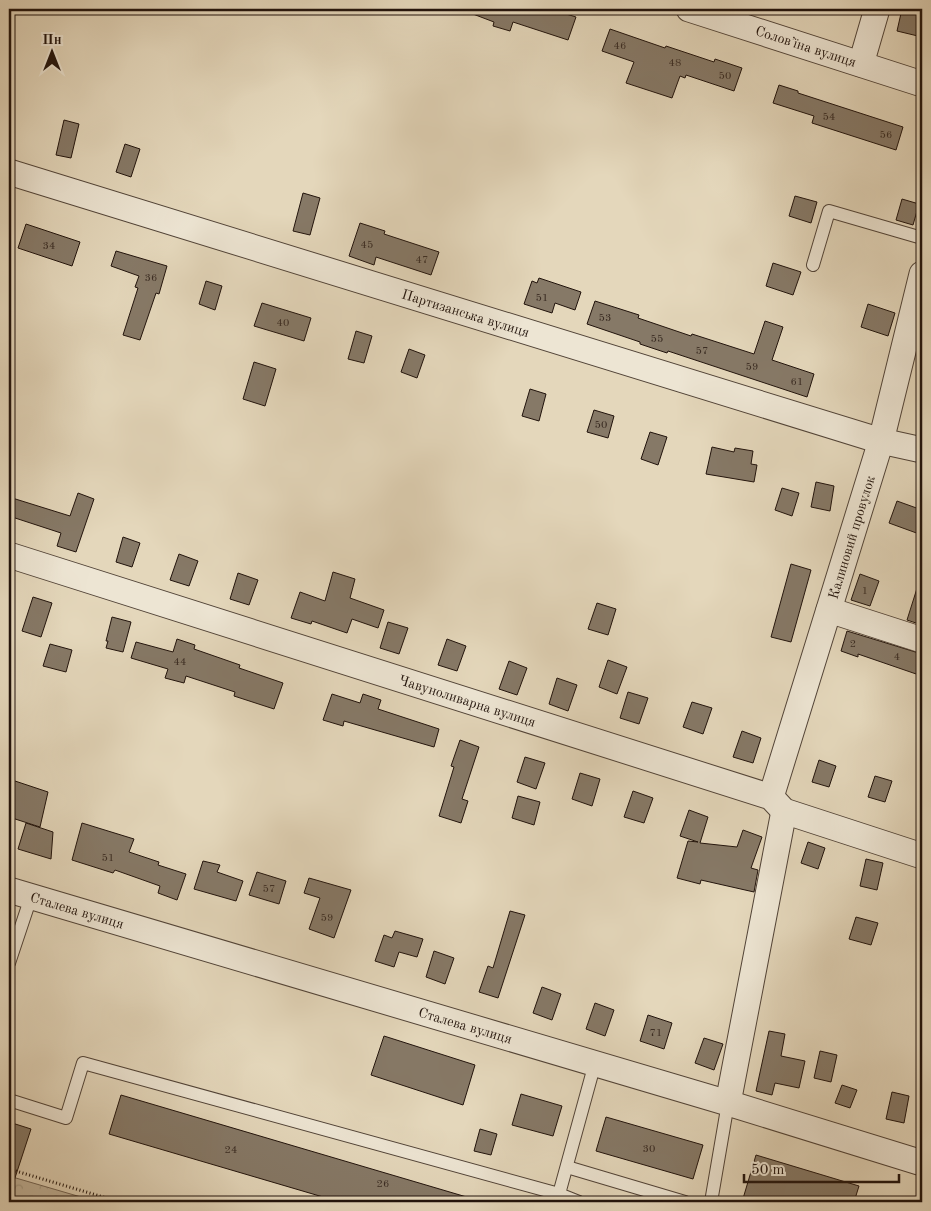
<svg xmlns="http://www.w3.org/2000/svg" width="931" height="1211" font-family="'Old Standard TT',serif">
	<defs>
		<pattern id="forest-crowns" width="20" height="18" patternUnits="userSpaceOnUse" patternTransform="scale(1.25)"><rect width="20" height="18" fill="#c3b69d"/><path d="M2 6a3 3 0 1 1 6 0M12 15a3 3 0 1 1 6 0" fill="none" stroke="#a79c86"/></pattern>
	</defs>
	<rect width="100%" height="100%" fill="#e4d7bb"/>
	<filter id="stains"><feTurbulence type="fractalNoise" baseFrequency=".004" numOctaves="4"/><feColorMatrix values="0 0 0 0 .2 0 0 0 0 .09 0 0 0 0 .02 0 0 0 .5 -.17"/></filter>
	<radialGradient id="worn" r=".72"><stop offset=".6" stop-color="#630" stop-opacity="0"/><stop offset="1" stop-color="#630" stop-opacity=".3"/></radialGradient>
	<polygon fill="url(#forest-crowns)" stroke="#726454" points="9,1176 98,1202 9,1202"/>
	<g fill="#867967" stroke="#21130c">
		<polygon points="465,9 550,9 576,17 568,40 513,22 510,31 493,26 494,22 465,11"/>
		<polygon points="902,9 922,12 922,37 897,31"/>
		<polygon points="610,29 665,48 666,46 714,62 715,59 742,68 734,91 686,75 685,78 680,76 672,98 626,83 634,62 602,51"/>
		<polygon points="779,85 798,91 798,93 903,127 896,150 812,123 814,116 773,103"/>
		<polygon points="64,120 79,124 71,158 56,155"/>
		<polygon points="125,144 140,149 131,177 116,172"/>
		<polygon points="303,193 320,198 310,235 293,231"/>
		<polygon points="795,196 817,202 811,223 789,216"/>
		<polygon points="902,199 919,204 913,225 896,220"/>
		<polygon points="360,223 385,231 384,234 439,252 431,275 376,257 374,265 349,256"/>
		<polygon points="26,224 80,242 72,266 18,248"/>
		<polygon points="116,251 167,266 159,294 156,293 140,340 123,335 138,288 135,287 139,276 111,266"/>
		<polygon points="773,263 801,272 793,295 766,286"/>
		<polygon points="539,278 581,292 575,310 555,303 552,313 524,304 532,281 537,283"/>
		<polygon points="206,281 222,286 215,310 199,304"/>
		<polygon points="595,301 639,315 638,318 691,336 692,334 754,354 765,321 783,327 772,360 814,374 807,397 668,351 667,353 640,344 640,342 587,324"/>
		<polygon points="262,303 311,318 304,341 254,326"/>
		<polygon points="868,304 895,313 888,336 861,327"/>
		<polygon points="356,331 372,336 364,363 348,359"/>
		<polygon points="409,349 425,355 417,378 401,372"/>
		<polygon points="254,362 276,369 265,406 243,399"/>
		<polygon points="530,389 546,394 539,421 522,416"/>
		<polygon points="594,410 614,416 608,438 587,432"/>
		<polygon points="650,432 667,437 658,465 641,459"/>
		<polygon points="712,447 734,452 735,448 753,451 751,464 757,465 754,482 706,474"/>
		<polygon points="816,482 834,486 830,511 811,507"/>
		<polygon points="782,488 799,493 792,516 775,510"/>
		<polygon points="78,493 94,499 76,552 57,546 61,533 9,516 9,497 70,516"/>
		<polygon points="897,501 922,510 922,535 889,523"/>
		<polygon points="123,537 140,543 132,567 116,562"/>
		<polygon points="179,554 198,561 189,586 170,580"/>
		<polygon points="791,564 811,570 791,642 771,637"/>
		<polygon points="333,572 355,579 350,598 384,610 378,628 352,619 347,633 312,621 311,624 291,618 300,592 325,601"/>
		<polygon points="238,573 258,580 249,605 230,599"/>
		<polygon points="860,574 879,581 870,606 851,600"/>
		<polygon points="919,582 922,583 922,625 907,620"/>
		<polygon points="33,597 52,603 41,637 22,631"/>
		<polygon points="597,603 616,609 608,635 588,629"/>
		<polygon points="112,617 131,622 123,652 106,648 108,641 106,641"/>
		<polygon points="388,622 408,628 399,654 380,648"/>
		<polygon points="847,631 922,654 922,676 858,654 858,657 841,651"/>
		<polygon points="177,639 195,645 194,649 240,665 239,668 283,683 274,709 234,696 235,692 186,676 184,683 165,678 168,669 131,658 136,642 173,652"/>
		<polygon points="447,639 466,646 457,671 438,665"/>
		<polygon points="50,644 72,650 66,672 43,666"/>
		<polygon points="608,660 627,667 617,694 599,687"/>
		<polygon points="509,661 527,668 517,695 499,689"/>
		<polygon points="557,678 577,685 568,711 549,704"/>
		<polygon points="628,692 648,698 639,724 620,718"/>
		<polygon points="332,694 360,703 363,694 381,700 378,709 439,729 434,747 344,721 343,726 323,720"/>
		<polygon points="692,702 712,708 703,734 683,727"/>
		<polygon points="742,731 761,738 753,763 733,757"/>
		<polygon points="460,740 479,747 462,799 468,801 461,823 439,816 454,767 451,766"/>
		<polygon points="525,757 545,763 536,789 517,782"/>
		<polygon points="819,760 836,766 829,787 812,782"/>
		<polygon points="580,773 600,779 592,806 572,799"/>
		<polygon points="875,776 892,781 885,802 868,797"/>
		<polygon points="9,779 48,792 40,827 9,817"/>
		<polygon points="633,791 653,798 644,823 624,817"/>
		<polygon points="518,796 540,802 534,825 512,818"/>
		<polygon points="689,810 708,817 700,843 737,847 743,830 762,837 751,868 758,870 754,892 701,880 700,884 677,878 688,841 698,842 680,836"/>
		<polygon points="26,823 53,832 51,859 18,849"/>
		<polygon points="82,823 134,839 129,852 159,862 158,865 186,874 177,900 158,893 160,886 115,870 113,873 72,860"/>
		<polygon points="808,842 825,848 818,869 801,863"/>
		<polygon points="866,859 883,863 877,890 860,886"/>
		<polygon points="203,861 220,865 217,872 243,881 236,901 194,889"/>
		<polygon points="257,872 286,881 279,904 249,895"/>
		<polygon points="309,878 351,890 334,938 309,929 320,898 304,893"/>
		<polygon points="510,911 525,915 498,998 479,992 488,966 493,968"/>
		<polygon points="856,917 878,923 871,945 849,939"/>
		<polygon points="395,931 423,939 417,957 399,952 394,967 375,961 384,935 392,938"/>
		<polygon points="434,951 454,958 445,984 426,977"/>
		<polygon points="542,987 561,994 552,1020 533,1013"/>
		<polygon points="595,1003 614,1010 605,1036 586,1029"/>
		<polygon points="648,1015 672,1023 664,1049 640,1041"/>
		<polygon points="769,1031 785,1034 781,1056 805,1061 799,1088 775,1083 772,1095 756,1091"/>
		<polygon points="384,1036 475,1065 463,1105 371,1075"/>
		<polygon points="704,1038 723,1044 714,1070 695,1063"/>
		<polygon points="820,1051 837,1055 831,1082 814,1078"/>
		<polygon points="842,1085 857,1090 850,1108 835,1103"/>
		<polygon points="892,1092 909,1096 904,1123 886,1119"/>
		<polygon points="521,1094 562,1106 553,1136 512,1125"/>
		<polygon points="121,1095 470,1198 469,1202 340,1202 109,1134"/>
		<polygon points="606,1117 703,1145 693,1179 596,1151"/>
		<polygon points="9,1122 31,1129 12,1187 9,1186"/>
		<polygon points="480,1129 497,1134 491,1155 474,1151"/>
		<polygon points="756,1155 859,1186 854,1202 742,1202"/>
	</g>
	<g fill="none" stroke-linecap="round" stroke-linejoin="round">
		<g stroke="#524438" stroke-width="14">
			<g id="lane">
				<polyline points="813,265 829,211 922,238"/>
				<polyline points="9,963 31,897"/>
				<polyline points="9,1100 66,1118 83,1063 559,1194"/>
				<polyline points="567,1167 685,1202"/>
				<polyline points="579,1202 559,1194 595,1063"/>
				<polyline points="711,1202 728,1103"/>
			</g>
		</g>
		<g stroke="#524438" stroke-width="27">
			<g id="street">
				<polyline points="689,9 922,84"/>
				<polyline points="861,64 877,9"/>
				<path id="s1" d="M 9,172 L 881,441 L 922,450"/>
				<path id="s2" d="M 9,555 L 771,797 L 784,811 L 922,856"/>
				<polyline points="829,610 922,640"/>
				<path id="s3" d="M 771,797 L 881,441 L 922,274"/>
				<path id="s4" d="M 9,890 L 728,1103 L 922,1163"/>
				<polyline points="728,1103 784,811"/>
			</g>
		</g>
		<polyline stroke="#21130c" stroke-width="3" stroke-dasharray="1 2.5" stroke-linecap="butt" points="9,1169 120,1202"/>
		<use href="#lane" stroke="#ede5d3" stroke-width="12"/>
		<use href="#street" stroke="#ede5d3" stroke-width="25"/>
	</g>
	<g text-anchor="middle" stroke-width="4.5" stroke-linejoin="round" paint-order="stroke">
		<g font-size="11" fill="#3a2c23">
			<text x="620" y="49">46</text>
			<text x="675" y="66">48</text>
			<text x="725" y="79">50</text>
			<text x="829" y="120">54</text>
			<text x="886" y="138">56</text>
			<text x="367" y="248">45</text>
			<text x="49" y="249">34</text>
			<text x="422" y="263">47</text>
			<text x="151" y="281">36</text>
			<text x="542" y="301">51</text>
			<text x="605" y="321">53</text>
			<text x="283" y="326">40</text>
			<text x="657" y="342">55</text>
			<text x="702" y="354">57</text>
			<text x="752" y="370">59</text>
			<text x="797" y="385">61</text>
			<text x="601" y="428">50</text>
			<text x="865" y="594">1</text>
			<text x="853" y="647">2</text>
			<text x="897" y="660">4</text>
			<text x="180" y="665">44</text>
			<text x="108" y="861">51</text>
			<text x="269" y="892">57</text>
			<text x="327" y="921">59</text>
			<text x="656" y="1036">71</text>
			<text x="649" y="1152">30</text>
			<text x="231" y="1153">24</text>
			<text x="383" y="1187">26</text>
		</g>
		<g font-size="14" fill="#21130c" stroke="#ede5d3">
			<text transform="translate(806 46) rotate(18)" y="5">Соловʼїна вулиця</text>
			<text dy="5" stroke="none"><textPath href="#s1" startOffset="478">Партизанська вулиця</textPath></text>
			<text dy="5" stroke="none"><textPath href="#s3" startOffset="272">Калиновий провулок</textPath></text>
			<text dy="5" stroke="none"><textPath href="#s2" startOffset="481">Чавуноливарна вулиця</textPath></text>
			<text dy="5" stroke="none"><textPath href="#s4" startOffset="71">Сталева вулиця</textPath></text>
			<text dy="5" stroke="none"><textPath href="#s4" startOffset="476">Сталева вулиця</textPath></text>
		</g>
	</g>
	<rect width="931" height="1211" fill="none" stroke="#e4d7bb" stroke-width="30"/>
	<rect x="10" y="10" width="911" height="1191" fill="none" stroke="#21130c" stroke-width="2.5"/>
	<rect x="15" y="15" width="901" height="1181" fill="none" stroke="#21130c"/>
	<g transform="translate(52 52)" stroke="#ede5d3" stroke-width="4" paint-order="stroke">
	<path d="M0-4L9 19L0 12L-9 19Z" fill="#21130c"/>
	<text y="-8" font-size="14" font-weight="bold" text-anchor="middle" fill="#21130c">Пн</text>
	</g>
	<path d="M744 1174v8h155v-8" fill="none" stroke="#21130c" stroke-width="2.5"/>
	<text x="751" y="1174" font-size="15" fill="#21130c" stroke="#ede5d3" stroke-width="4" paint-order="stroke">50 m</text>
	<rect width="100%" height="100%" filter="url(#stains)"/>
	<rect width="100%" height="100%" fill="url(#worn)"/>
</svg>
